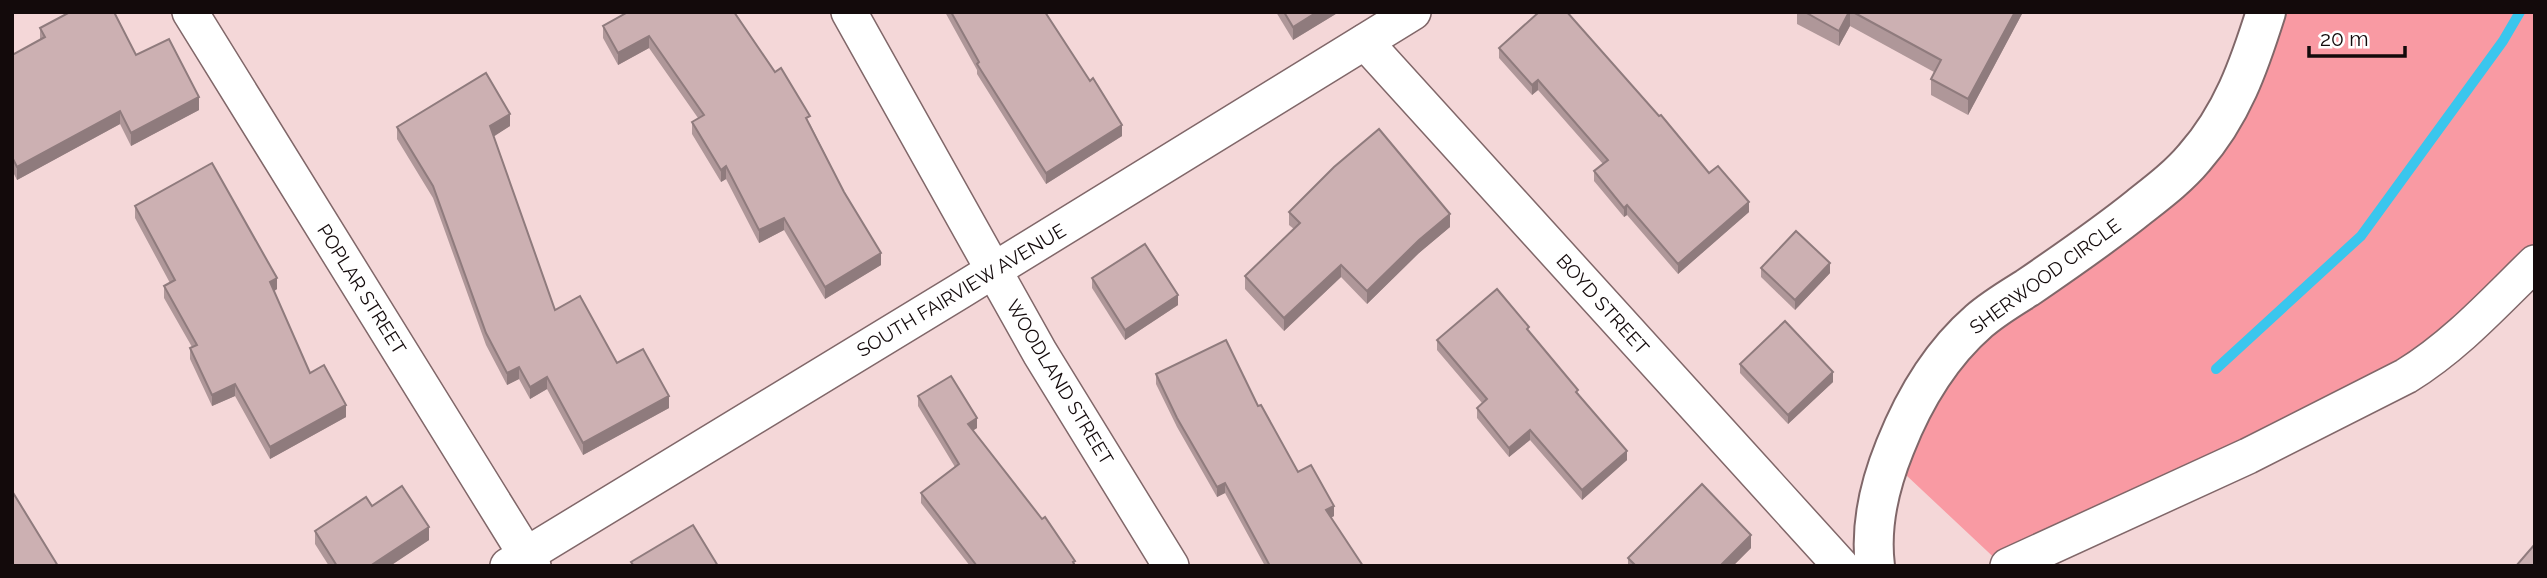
<svg xmlns="http://www.w3.org/2000/svg" width="2547" height="578" font-family="Raleway,sans-serif">
	<rect width="100%" height="100%" fill="#f4d7d8"/>
	<polygon fill="#f99aa3" points="2266,12 2535,12 2535,263 2453,343 2003,566 1890,460 1925,383 2164,188"/>
	<g fill="none" stroke-linecap="round" stroke-linejoin="round">
		<polyline stroke="#3ac6ed" stroke-width="10" points="2216,369 2361,236 2503,41 2520,12"/>
		<g stroke="#806769" stroke-width="38">
			<g id="street">
				<polyline points="190,12 533,566"/>
				<polyline points="849,12 1040,353 1171,566"/>
				<polyline points="1365,42 1841,566"/>
				<polyline points="508,566 960,291 1413,12"/>
				<path d="M 2008,566 L 2248,456 L 2406,376 C 2455,346 2494,303 2535,263"/>
			</g>
		</g>
		<g stroke="#806769" stroke-width="42">
			<path id="secondary" d="M 1875,566 C 1870,526 1880,484 1895,447 C 1914,399 1940,355 1979,321 C 1994,308 2011,298 2027,288 C 2065,262 2103,236 2139,207 C 2158,192 2178,177 2194,158 C 2232,115 2249,66 2266,12"/>
		</g>
		<use href="#street" stroke="#fff" stroke-width="35"/>
		<use href="#secondary" stroke="#fff" stroke-width="38"/>
	</g>
	<g fill="#af9799">
		<polygon points="628,12 810,124 881,265 825,299 784,230 759,243 726,179 721,182 692,134 692,122 698,118 649,48 618,65 603,38 603,26"/>
		<polygon points="945,12 1045,12 1122,136 1046,184 977,74 977,70"/>
		<polygon points="1276,12 1339,12 1293,40"/>
		<polygon points="1797,12 2023,12 1968,115 1931,95 1931,79 1934,72 1850,26 1839,46 1797,24"/>
		<polygon points="40,28 136,55 199,110 131,146 120,124 17,180 12,170 12,55 40,40"/>
		<polygon points="1499,48 1709,173 1749,212 1678,274 1627,215 1624,217 1594,181 1594,171 1603,164 1538,90 1532,95 1499,58"/>
		<polygon points="510,126 493,136 555,310 669,408 583,455 547,389 530,399 519,379 507,385 486,345 433,198 397,139 397,127"/>
		<polygon points="135,206 277,289 274,291 310,373 346,417 270,459 235,396 212,406 190,359 190,348 192,347 164,298 164,286 170,283 135,218"/>
		<polygon points="1289,212 1450,227 1419,253 1367,304 1341,277 1284,331 1245,289 1245,276 1294,229 1289,225"/>
		<polygon points="1761,268 1830,273 1795,310 1761,277"/>
		<polygon points="1092,278 1178,305 1125,340 1092,288"/>
		<polygon points="1529,331 1578,393 1627,460 1582,500 1530,440 1509,457 1477,418 1477,408 1482,403 1437,350 1437,340"/>
		<polygon points="1740,364 1833,382 1788,424 1740,373"/>
		<polygon points="1156,374 1258,406 1298,472 1334,516 1331,518 1363,566 1265,566 1225,493 1217,497 1177,427 1156,384"/>
		<polygon points="918,396 977,428 973,430 1075,566 970,566 921,503 921,493 955,467 918,406"/>
		<polygon points="372,506 429,540 390,566 329,566 315,544 315,531"/>
		<polygon points="1751,548 1733,566 1628,566 1628,558"/>
	</g>
	<g fill="#8f7b7d">
		<polygon points="1317,12 1339,12 1293,40 1293,27"/>
		<polygon points="1849,12 1850,12 1850,26 1839,46 1839,31"/>
		<polygon points="2015,12 2023,12 1968,115 1968,99"/>
		<polygon points="649,36 649,48 618,65 618,53"/>
		<polygon points="1538,80 1538,90 1532,95 1532,85"/>
		<polygon points="199,97 199,110 131,146 131,133"/>
		<polygon points="120,111 120,124 17,180 17,167"/>
		<polygon points="510,114 510,126 490,139 490,126"/>
		<polygon points="1122,125 1122,136 1046,184 1046,173"/>
		<polygon points="726,166 726,179 721,182 721,170"/>
		<polygon points="1749,202 1749,212 1678,274 1678,264"/>
		<polygon points="1627,205 1627,215 1624,217 1624,208"/>
		<polygon points="1450,214 1450,227 1419,253 1367,304 1367,291 1419,240"/>
		<polygon points="784,218 784,230 759,243 759,230"/>
		<polygon points="881,253 881,265 825,299 825,287"/>
		<polygon points="1830,263 1830,273 1795,310 1795,300"/>
		<polygon points="1341,265 1341,277 1284,331 1284,318"/>
		<polygon points="277,278 277,289 270,294 270,282"/>
		<polygon points="1178,295 1178,305 1125,340 1125,330"/>
		<polygon points="519,367 519,379 507,385 507,373"/>
		<polygon points="1833,372 1833,382 1788,424 1788,415"/>
		<polygon points="547,377 547,389 530,399 530,387"/>
		<polygon points="235,384 235,396 212,406 212,395"/>
		<polygon points="669,396 669,408 583,455 583,443"/>
		<polygon points="346,405 346,417 270,459 270,447"/>
		<polygon points="977,418 977,428 968,434 968,424"/>
		<polygon points="1530,430 1530,440 1509,457 1509,448"/>
		<polygon points="1627,451 1627,460 1582,500 1582,490"/>
		<polygon points="1225,483 1225,493 1217,497 1217,487"/>
		<polygon points="1334,506 1334,516 1326,520 1326,510"/>
		<polygon points="429,527 429,540 390,566 370,566"/>
		<polygon points="1751,535 1751,548 1733,566 1720,566"/>
	</g>
	<g fill="#ccb0b2" stroke="#8f7b7d" stroke-width="2">
		<polygon points="70,12 114,12 136,55 169,39 199,97 131,133 120,111 17,167 12,157 12,55 45,37 40,28"/>
		<polygon points="628,12 734,12 775,72 781,68 810,116 806,118 844,192 881,253 825,287 784,218 759,230 726,166 721,170 692,122 704,115 649,36 618,53 603,26"/>
		<polygon points="951,12 1045,12 1090,81 1093,78 1122,125 1046,173 977,64 979,62"/>
		<polygon points="1284,12 1317,12 1293,27"/>
		<polygon points="1539,12 1567,12 1659,116 1661,115 1709,173 1718,166 1749,202 1678,264 1627,205 1624,208 1594,171 1608,160 1538,80 1532,85 1499,48"/>
		<polygon points="1805,12 1849,12 1839,31"/>
		<polygon points="1853,12 2015,12 1968,99 1931,79 1941,60"/>
		<polygon points="486,73 510,114 490,126 555,310 580,296 617,363 643,349 669,396 583,443 547,377 530,387 519,367 507,373 486,333 433,186 397,127"/>
		<polygon points="1379,129 1450,214 1419,240 1367,291 1341,265 1284,318 1245,276 1300,223 1289,212 1334,167"/>
		<polygon points="212,163 277,278 270,282 310,373 324,365 346,405 270,447 235,384 212,395 190,348 197,345 164,286 175,280 135,206"/>
		<polygon points="1796,231 1830,263 1795,300 1761,268"/>
		<polygon points="1145,244 1178,295 1125,330 1092,278"/>
		<polygon points="1497,289 1529,327 1527,329 1578,390 1576,392 1627,451 1582,490 1530,430 1509,448 1477,408 1487,399 1437,340"/>
		<polygon points="1785,321 1833,372 1788,415 1740,364"/>
		<polygon points="1226,340 1258,406 1261,405 1298,472 1311,465 1334,506 1326,510 1363,566 1270,566 1225,483 1217,487 1177,418 1156,374"/>
		<polygon points="951,376 977,418 968,424 1042,519 1045,517 1075,561 1073,562 1075,566 977,566 921,493 959,464 918,396"/>
		<polygon points="1702,484 1751,535 1720,566 1636,566 1628,558"/>
		<polygon points="402,486 429,527 370,566 337,566 315,531 366,497 372,506"/>
		<polygon points="12,491 58,566 12,566"/>
		<polygon points="693,525 718,566 634,566 631,562"/>
		<polygon points="2535,544 2535,566 2516,566"/>
	</g>
	<g text-anchor="middle" stroke-width="6" stroke-linejoin="round" paint-order="stroke">
		<g font-size="19" fill="#130a0b" stroke="#fff">
			<text transform="translate(2045 276) rotate(-36)" y="7">SHERWOOD CIRCLE</text>
			<text transform="translate(362 289) rotate(58)" y="7">POPLAR STREET</text>
			<text transform="translate(961 290) rotate(-31)" y="7">SOUTH FAIRVIEW AVENUE</text>
			<text transform="translate(1603 304) rotate(48)" y="7">BOYD STREET</text>
			<text transform="translate(1060 382) rotate(59)" y="7">WOODLAND STREET</text>
		</g>
	</g>
	<rect width="2547" height="578" fill="none" stroke="#130a0b" stroke-width="28"/>
	<path d="M2309 46v10h96v-10" fill="none" stroke="#130a0b" stroke-width="3.5"/>
	<text x="2320" y="46" font-size="21" fill="#130a0b" stroke="#ffffff" stroke-width="5" paint-order="stroke">20 m</text>
</svg>
